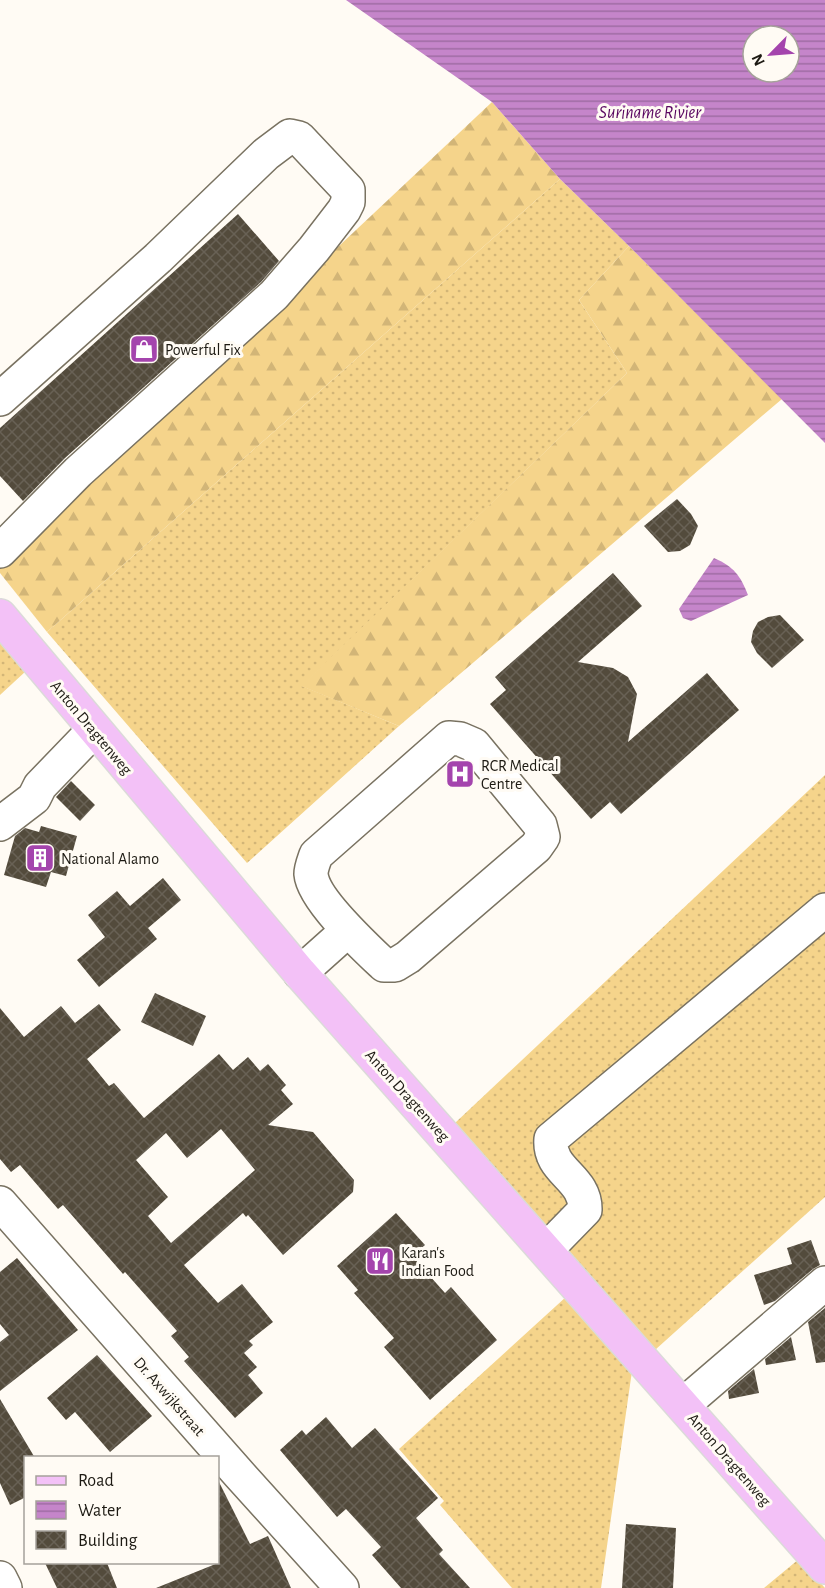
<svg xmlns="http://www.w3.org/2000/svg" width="825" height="1588" font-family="'Alegreya Sans',sans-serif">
	<defs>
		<pattern id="grass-dots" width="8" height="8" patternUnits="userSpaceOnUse" patternTransform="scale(1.5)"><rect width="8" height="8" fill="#f5d48b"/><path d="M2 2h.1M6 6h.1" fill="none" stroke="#d2b577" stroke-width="1.8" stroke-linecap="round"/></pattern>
		<pattern id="forest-firs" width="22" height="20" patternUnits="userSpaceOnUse" patternTransform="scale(1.5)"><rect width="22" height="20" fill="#f5d48b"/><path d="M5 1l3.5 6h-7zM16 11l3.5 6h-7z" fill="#d2b577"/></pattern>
		<pattern id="water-rules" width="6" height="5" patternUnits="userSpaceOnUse" patternTransform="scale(1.5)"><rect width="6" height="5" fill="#c585ca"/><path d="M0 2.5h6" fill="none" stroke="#9f6ca3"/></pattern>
		<pattern id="building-cross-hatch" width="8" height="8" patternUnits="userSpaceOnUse" patternTransform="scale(1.5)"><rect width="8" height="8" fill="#534b3c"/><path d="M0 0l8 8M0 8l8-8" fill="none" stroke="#686155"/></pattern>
	</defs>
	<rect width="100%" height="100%" fill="#fffbf4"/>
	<g fill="url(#grass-dots)">
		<polygon points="560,179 629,246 579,300 627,373 302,686 399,726 247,863 47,632"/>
		<polygon points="0,639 26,671 0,695"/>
		<polygon points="825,775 825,1197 655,1350 455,1123"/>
		<polygon points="567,1296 632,1371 601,1588 512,1588 440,1505 444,1501 399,1449"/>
		<polygon points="799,1559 825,1588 764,1588"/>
	</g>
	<g fill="url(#forest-firs)">
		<polygon points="492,102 560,179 47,632 0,573 0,565"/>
		<polygon points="629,246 782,399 399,726 301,686 627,373 579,300"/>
	</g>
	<g fill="url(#water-rules)" fill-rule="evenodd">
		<path d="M 346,0 L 825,0 L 825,443 L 629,246 L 560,179 L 492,102 ZM 753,36 L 789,36 L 789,72 L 753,72 Z"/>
		<path d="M 714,558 C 734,567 740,575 748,595 L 691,621 L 683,618 L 679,609 Z"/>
	</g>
	<g fill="url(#building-cross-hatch)" fill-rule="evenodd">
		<polygon points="238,214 279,261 261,282 65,458 23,501 0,476 0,428"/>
		<polygon points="677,499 691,514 698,526 690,545 680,551 668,552 644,526"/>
		<polygon points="613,573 642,606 578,662 613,668 628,677 637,694 628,742 707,673 739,710 621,814 610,802 591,819 490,704 506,690 495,677"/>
		<polygon points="780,615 804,640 772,668 757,653 751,642 753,631 758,622 768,617"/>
		<polygon points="71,781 95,805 80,821 56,797"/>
		<polygon points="41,826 77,836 66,876 51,872 46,887 4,875 15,836 25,828 39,832"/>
		<polygon points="163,878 181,900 148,928 157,939 99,987 77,960 105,937 88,915 117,891 130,906"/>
		<polygon points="155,993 206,1016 193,1046 141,1022"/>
		<path d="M 99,1004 L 121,1030 L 87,1059 L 109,1086 L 114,1083 L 144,1118 L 219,1054 L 233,1070 L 248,1057 L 260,1071 L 268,1064 L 286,1085 L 281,1090 L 293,1104 L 268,1125 L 313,1132 L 354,1180 L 353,1192 L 283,1255 L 248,1215 L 246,1217 L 243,1213 L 184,1265 L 218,1303 L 242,1284 L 273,1322 L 249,1341 L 253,1345 L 244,1353 L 257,1367 L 248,1375 L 263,1393 L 235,1418 L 184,1361 L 189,1357 L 171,1336 L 177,1331 L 125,1272 L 123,1274 L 63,1205 L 58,1209 L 20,1165 L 11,1172 L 0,1159 L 0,1008 L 24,1037 L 61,1006 L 75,1023 ZM 221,1129 L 255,1170 L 171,1243 L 148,1216 L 168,1197 L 136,1160 L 166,1133 L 187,1158 Z"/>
		<polygon points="396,1213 425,1245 412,1256 445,1293 451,1287 497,1340 430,1400 384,1347 394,1338 354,1293 358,1290 337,1266"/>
		<polygon points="811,1240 820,1265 813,1269 775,1301 764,1305 754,1275 792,1264 787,1248"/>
		<polygon points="17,1258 78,1330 0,1391 0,1342 9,1335 0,1324 0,1272"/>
		<polygon points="825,1308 825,1362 816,1363 808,1322"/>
		<polygon points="791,1337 796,1360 766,1365 765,1359"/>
		<polygon points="97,1355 152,1416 110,1452 75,1412 66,1420 47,1398"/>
		<polygon points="754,1369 759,1393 729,1399 728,1391"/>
		<polygon points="0,1399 35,1458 26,1458 26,1497 10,1505 0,1483"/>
		<polygon points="326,1417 352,1448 375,1428 438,1498 416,1518 443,1550 439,1554 470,1588 401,1588 372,1555 381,1547 346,1509 337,1517 280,1450 302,1430 306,1435"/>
		<polygon points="218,1480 250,1544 268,1536 291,1588 156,1588 218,1563"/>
		<polygon points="626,1524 676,1528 673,1588 622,1588"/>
		<polygon points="45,1563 107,1563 117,1588 57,1588"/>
	</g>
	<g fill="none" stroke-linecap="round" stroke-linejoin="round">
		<g stroke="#797261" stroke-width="36">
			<g id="minor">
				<polyline points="0,399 158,258 266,154 290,136 299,138 348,190 348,202 344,210 314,249 274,295 78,472 0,551"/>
				<path d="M 449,738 L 460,739 L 474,745 L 540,825 L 543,837 L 536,847 L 408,957 L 395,965 L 384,965 C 365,947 313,899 311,874 C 311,868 314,861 316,855 Z"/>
				<polyline points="0,824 34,798 40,786 94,730"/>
				<polyline points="300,973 347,931"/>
				<polyline points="0,1203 239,1474 342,1588"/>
				<path d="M 546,1250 L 585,1210 C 586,1177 548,1172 551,1139 L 825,910"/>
				<polyline points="683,1405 825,1283"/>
				<polyline points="0,1578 5,1588"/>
			</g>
		</g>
		<g stroke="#dbdad9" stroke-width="36">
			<polyline id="major" points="0,616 300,973 825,1567"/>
		</g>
		<use href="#minor" stroke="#fff" stroke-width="33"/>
		<use href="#major" stroke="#f3c1f7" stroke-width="33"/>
	</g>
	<defs>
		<g id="shop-square" transform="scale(1.5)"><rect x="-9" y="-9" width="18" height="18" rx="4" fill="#a444ad" stroke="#fffbf4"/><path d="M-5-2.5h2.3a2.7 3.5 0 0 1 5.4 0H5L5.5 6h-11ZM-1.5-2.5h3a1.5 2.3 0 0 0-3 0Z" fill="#fff"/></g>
		<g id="hospital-square" transform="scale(1.5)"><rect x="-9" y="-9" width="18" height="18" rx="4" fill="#a444ad" stroke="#fffbf4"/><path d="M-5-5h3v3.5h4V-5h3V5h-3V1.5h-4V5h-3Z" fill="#fff"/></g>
		<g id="building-square" transform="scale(1.5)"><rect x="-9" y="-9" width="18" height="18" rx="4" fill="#a444ad" stroke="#fffbf4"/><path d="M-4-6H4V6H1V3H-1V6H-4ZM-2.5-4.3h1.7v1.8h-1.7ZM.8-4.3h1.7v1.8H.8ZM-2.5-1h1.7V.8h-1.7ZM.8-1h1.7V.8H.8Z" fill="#fff"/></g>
		<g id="restaurant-square" transform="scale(1.5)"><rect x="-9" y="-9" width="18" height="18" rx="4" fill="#a444ad" stroke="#fffbf4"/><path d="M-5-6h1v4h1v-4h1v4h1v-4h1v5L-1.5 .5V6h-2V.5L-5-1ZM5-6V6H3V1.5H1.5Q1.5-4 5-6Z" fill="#fff"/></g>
	</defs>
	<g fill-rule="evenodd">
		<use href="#shop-square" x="144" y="349"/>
		<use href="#hospital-square" x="460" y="774"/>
		<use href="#building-square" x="40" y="858"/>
		<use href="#restaurant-square" x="380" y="1261"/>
	</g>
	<g text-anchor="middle" stroke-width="6" stroke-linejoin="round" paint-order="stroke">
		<g font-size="16" fill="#1d1a13" stroke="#fffbf4" text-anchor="start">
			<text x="165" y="355">Powerful Fix</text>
			<text x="481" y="771">RCR Medical<tspan x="481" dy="18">Centre</tspan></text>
			<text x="61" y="864">National Alamo</text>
			<text x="401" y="1258">Karan's<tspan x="401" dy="18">Indian Food</tspan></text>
		</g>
		<g font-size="16" fill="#1d1a13" stroke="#fffbf4">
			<text transform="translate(92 727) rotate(50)" y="6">Anton Dragtenweg</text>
			<text transform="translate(408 1095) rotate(48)" y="6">Anton Dragtenweg</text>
			<text transform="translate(170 1396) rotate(49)" y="6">Dr. Axwijkstraat</text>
			<text transform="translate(730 1459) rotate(49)" y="6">Anton Dragtenweg</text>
		</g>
		<g font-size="18" font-style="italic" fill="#590560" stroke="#fffbf4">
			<text x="650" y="118">Suriname Rivier</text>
		</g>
	</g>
	<rect x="24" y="1456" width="195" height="108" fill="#fffbf4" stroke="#a5a19a" stroke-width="1.5"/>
	<rect x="36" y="1476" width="30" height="9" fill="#f3c1f7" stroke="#a5a19a" stroke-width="1.5"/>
	<text x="78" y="1486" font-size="18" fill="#1d1a13">Road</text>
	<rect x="36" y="1501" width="30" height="18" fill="url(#water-rules)" stroke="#a5a19a" stroke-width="1.5"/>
	<text x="78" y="1516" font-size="18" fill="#1d1a13">Water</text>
	<rect x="36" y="1531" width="30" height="18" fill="url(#building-cross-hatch)" stroke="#a5a19a" stroke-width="1.5"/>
	<text x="78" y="1546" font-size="18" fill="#1d1a13">Building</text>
	<g transform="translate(771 54) rotate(245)"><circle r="28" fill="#fffbf4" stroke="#a5a19a" stroke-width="1.5"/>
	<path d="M0-4.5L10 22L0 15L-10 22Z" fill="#a444ad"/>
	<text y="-9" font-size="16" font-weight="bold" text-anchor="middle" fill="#1d1a13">N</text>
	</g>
</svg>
